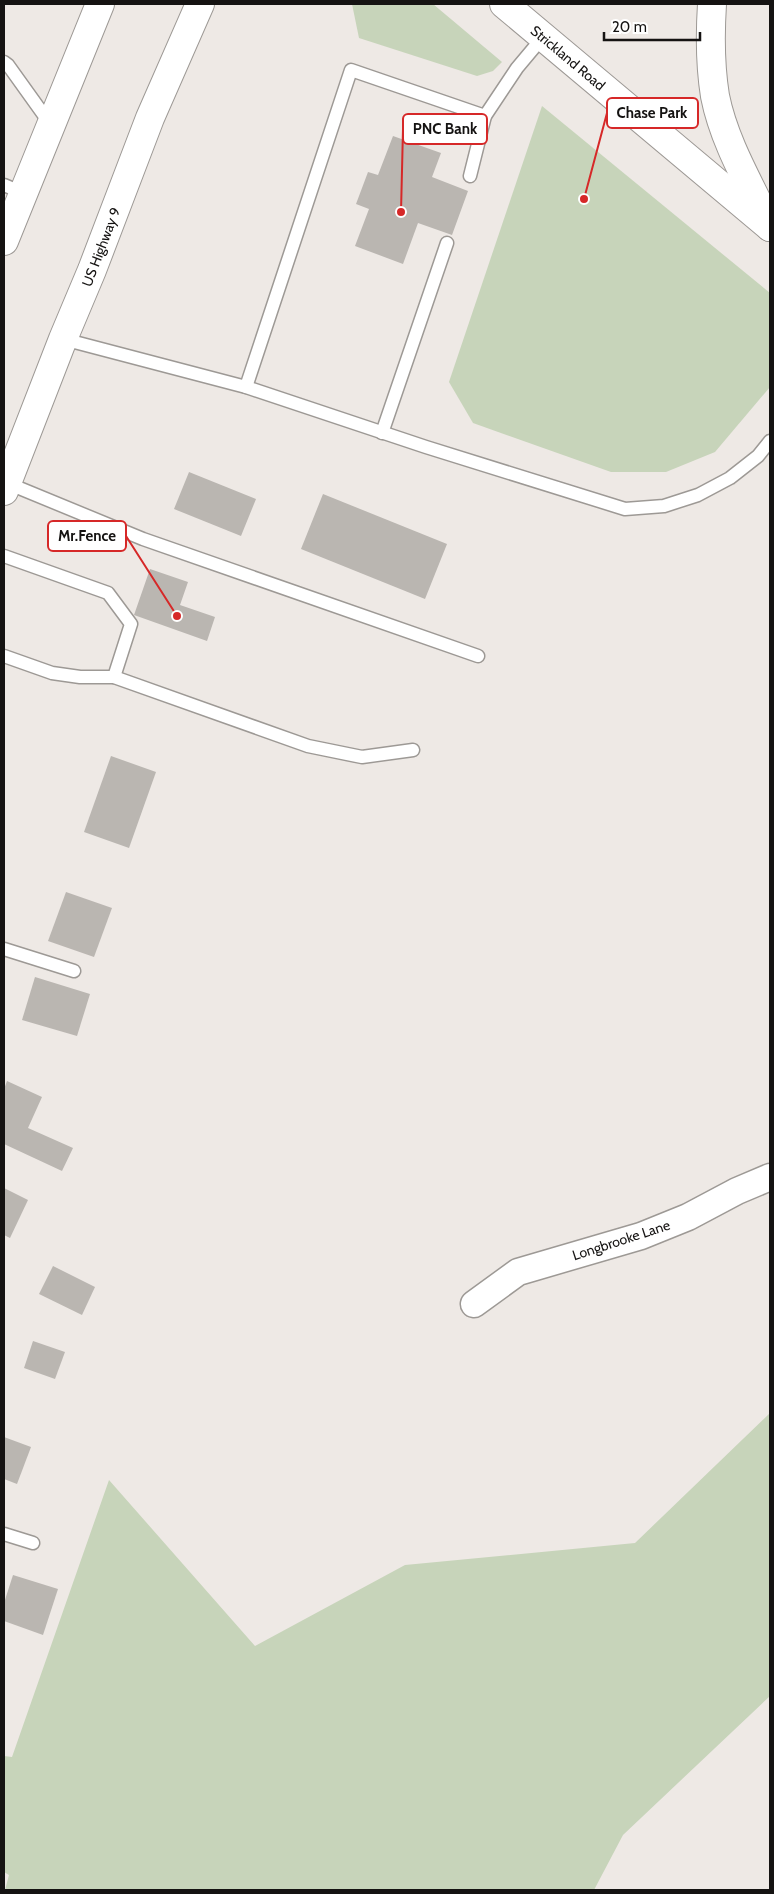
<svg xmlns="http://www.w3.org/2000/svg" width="774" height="1894" font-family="Cabin,sans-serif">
	<rect width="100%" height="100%" fill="#eee9e5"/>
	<g fill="#c7d4ba">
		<polygon points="352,4 433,4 502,62 493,71 477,76 359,38"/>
		<polygon points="542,106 770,293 770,387 715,452 666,472 611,472 473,423 449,382"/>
		<polygon points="770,1413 770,1696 623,1835 594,1890 5,1890 9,1875 4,1872 4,1756 12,1757 109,1480 255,1646 405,1565 635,1543"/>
	</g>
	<g fill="#bab6b1">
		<polygon points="393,136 441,153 432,177 468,191 452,235 418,223 403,264 355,246 369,209 356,204 368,172 378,175"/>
		<polygon points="189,472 256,499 241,536 174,509"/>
		<polygon points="323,494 447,544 425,599 301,549"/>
		<polygon points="150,569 188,582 180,605 215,617 207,641 134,615"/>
		<polygon points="111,756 156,772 129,848 84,832"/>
		<polygon points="66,892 112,908 94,957 48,941"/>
		<polygon points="35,977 90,994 77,1036 22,1020"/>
		<polygon points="7,1081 42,1097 28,1128 73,1148 62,1171 4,1144 4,1089"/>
		<polygon points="4,1188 28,1200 10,1238 4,1235"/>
		<polygon points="53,1266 95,1287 82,1315 39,1294"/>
		<polygon points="33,1341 65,1352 55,1379 24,1368"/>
		<polygon points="4,1437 31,1447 17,1484 4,1479"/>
		<polygon points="13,1575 58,1589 43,1635 4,1621 4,1603"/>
	</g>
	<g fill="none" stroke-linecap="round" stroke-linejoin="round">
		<g stroke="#9d9995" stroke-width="15">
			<g id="lane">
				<polyline points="4,62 8,65 51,125"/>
				<polyline points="470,176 485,116 517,68 543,37"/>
				<polyline points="4,185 23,193"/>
				<polyline points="63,339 246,387 426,447 625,509 664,506 698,495 730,478 758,456 770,441"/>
				<polyline points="246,387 351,70 485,116"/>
				<polyline points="382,433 447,243"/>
				<polyline points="7,483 143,539 478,656"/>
				<polyline points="4,556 108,593 131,624 114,677 80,677 52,673 4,656"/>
				<polyline points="114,677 308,746 362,757 413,750"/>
				<polyline points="4,949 74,971"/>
				<polyline points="4,1534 33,1543"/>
			</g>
		</g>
		<g stroke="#9d9995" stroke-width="29">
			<polyline id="street" points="474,1304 518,1272 641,1236 688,1217 737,1191 770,1177"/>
		</g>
		<g stroke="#9d9995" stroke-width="30">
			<polyline id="secondary" points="504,4 770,227"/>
		</g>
		<g stroke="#9d9995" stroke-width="30">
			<g id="highway">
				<path d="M 712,4 C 710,35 710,65 715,96 C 724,142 750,185 770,227"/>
				<polyline points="4,241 100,4"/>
				<polyline points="4,491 63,339 92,270 150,118 200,4"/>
			</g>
		</g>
		<use href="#lane" stroke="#fff" stroke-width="12"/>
		<use href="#street" stroke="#fff" stroke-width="26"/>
		<use href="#secondary" stroke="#fff" stroke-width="28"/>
		<use href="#highway" stroke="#fff" stroke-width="28"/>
	</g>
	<g text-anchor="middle" stroke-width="4.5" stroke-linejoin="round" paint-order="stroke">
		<g font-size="14" fill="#151312" stroke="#fff">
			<text transform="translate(568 58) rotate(40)" y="5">Strickland Road</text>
			<text transform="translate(101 247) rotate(-69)" y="5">US Highway 9</text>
			<text transform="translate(621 1240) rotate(-18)" y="5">Longbrooke Lane</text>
		</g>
	</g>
	<path fill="none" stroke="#d62828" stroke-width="2" d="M584 199L607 113M401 212L403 129M177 616L126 536"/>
	<g fill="#d62828" stroke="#fff" stroke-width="2">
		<circle cx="584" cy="199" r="5"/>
		<circle cx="401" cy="212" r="5"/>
		<circle cx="177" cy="616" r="5"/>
	</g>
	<g fill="#fff" stroke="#d62828" stroke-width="2">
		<rect x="607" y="98" width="91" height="30" rx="5"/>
		<rect x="403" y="114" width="84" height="30" rx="5"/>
		<rect x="48" y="521" width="78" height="30" rx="5"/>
	</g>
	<g font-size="15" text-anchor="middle" font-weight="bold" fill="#151312">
		<text x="652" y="118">Chase Park</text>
		<text x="445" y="134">PNC Bank</text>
		<text x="87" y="541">Mr.Fence</text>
	</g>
	<rect width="774" height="1894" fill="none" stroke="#151312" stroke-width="10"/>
	<path d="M604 32v8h96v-8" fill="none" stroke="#151312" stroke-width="2.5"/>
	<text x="612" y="32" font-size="15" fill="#151312" stroke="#ffffff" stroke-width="4" paint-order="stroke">20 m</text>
</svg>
